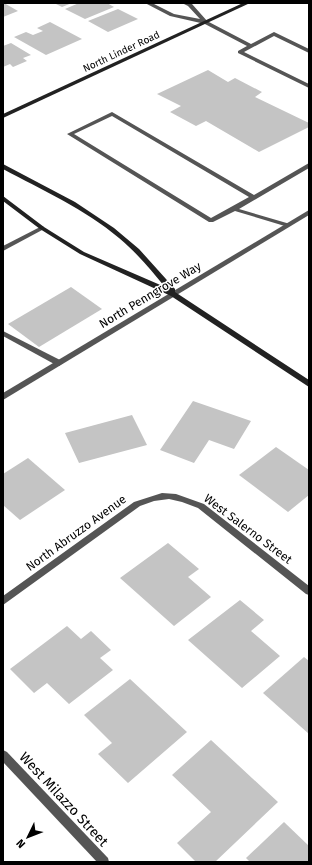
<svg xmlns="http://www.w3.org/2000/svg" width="312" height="865" font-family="'Fira Sans',sans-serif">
	<rect width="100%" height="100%" fill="#fff"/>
	<g fill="#c4c4c4">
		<polygon points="3,3 4,3 18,11 3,17"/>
		<polygon points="54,3 72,3 62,7"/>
		<polygon points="79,3 107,3 114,7 85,19 65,9"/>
		<polygon points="118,9 138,19 108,32 88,21"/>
		<polygon points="50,22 82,39 46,55 14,37 26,32 33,35 43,31 37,28"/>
		<polygon points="11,43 31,55 23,58 27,61 13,67 10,64 3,67 3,46"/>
		<polygon points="208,70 228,82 235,78 262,92 255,97 309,123 309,127 259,152 206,121 196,126 170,112 181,106 157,94"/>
		<polygon points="71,287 102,309 39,347 8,324"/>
		<polygon points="193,401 251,421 234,449 209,440 194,463 160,450"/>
		<polygon points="132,415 147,445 79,463 65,433"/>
		<polygon points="276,447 309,470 309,495 288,512 239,475"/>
		<polygon points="28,458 65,490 20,520 3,505 3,474"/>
		<polygon points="168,543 199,569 188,577 211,597 174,626 120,578"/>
		<polygon points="240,600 264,620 251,631 280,656 242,688 188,640"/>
		<polygon points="67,626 81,639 91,631 111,650 100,658 113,670 69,704 47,683 34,693 10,669"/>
		<polygon points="304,657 309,661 309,734 263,693"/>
		<polygon points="130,679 187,732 128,783 98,754 112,743 84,715"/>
		<polygon points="211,740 278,802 215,862 196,862 177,843 211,812 172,775"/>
		<polygon points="284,822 309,846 309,862 250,862 246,858"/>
	</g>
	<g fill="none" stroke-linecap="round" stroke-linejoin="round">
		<g fill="#555" fill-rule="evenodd">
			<polygon points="203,21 207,21 251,44 274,32 309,49 309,53 274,36 244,52 309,84 309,88 238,53 238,51 247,46 203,23"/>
			<path d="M 112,112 L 254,195 L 309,163 L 309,168 L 239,209 L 290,224 L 291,225 L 288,227 L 235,211 L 213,222 L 209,222 L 67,134 ZM 112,116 L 249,197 L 211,218 L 74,134 Z"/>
			<polygon points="42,226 44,227 44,229 3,251 3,246"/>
			<polygon points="3,331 62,361 63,363 59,366 56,365 3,336"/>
		</g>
		<g fill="#555" fill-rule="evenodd">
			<polygon points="145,3 152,3 174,14 200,19 188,6 182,3 192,4 208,22 205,24 170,16"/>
			<polygon points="309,210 309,215 3,400 3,393"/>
			<polygon points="162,493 176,494 204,504 309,586 309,595 306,594 198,508 182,502 169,499 154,501 140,506 3,605 3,596 134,502"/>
			<polygon points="3,750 7,752 108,858 109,862 97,862 3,762"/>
		</g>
		<g fill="#222" fill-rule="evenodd">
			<polygon points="243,3 250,3 3,118 3,114"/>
			<path d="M 3,164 L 75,202 L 114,228 L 139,249 L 175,289 L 175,292 L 309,380 L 309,387 L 171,296 L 80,254 L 40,229 L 3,201 L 3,196 L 44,227 L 84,252 L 165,287 C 151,270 136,252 119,238 C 85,209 42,190 3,169 Z"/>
		</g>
	</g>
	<g text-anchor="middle" stroke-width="3" stroke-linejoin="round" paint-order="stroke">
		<g font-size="10" fill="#000" stroke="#fff">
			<text transform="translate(121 51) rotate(-25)" y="4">North Linder Road</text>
		</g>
		<g font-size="12" fill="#000" stroke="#fff">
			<text transform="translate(150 295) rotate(-31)" y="4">North Penngrove Way</text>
			<text transform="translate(248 529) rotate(37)" y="4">West Salerno Street</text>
			<text transform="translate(76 533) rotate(-36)" y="4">North Abruzzo Avenue</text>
		</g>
		<g font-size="14" fill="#000" stroke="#fff">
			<text transform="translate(64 799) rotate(47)" y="5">West Milazzo Street</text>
		</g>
	</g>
	<rect width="312" height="865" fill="none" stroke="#000000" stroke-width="8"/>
	<g transform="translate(28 837) rotate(227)" stroke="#ffffff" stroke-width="3" paint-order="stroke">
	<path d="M0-3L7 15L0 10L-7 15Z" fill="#000000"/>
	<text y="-6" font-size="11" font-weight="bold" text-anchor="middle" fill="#000000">N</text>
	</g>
</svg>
